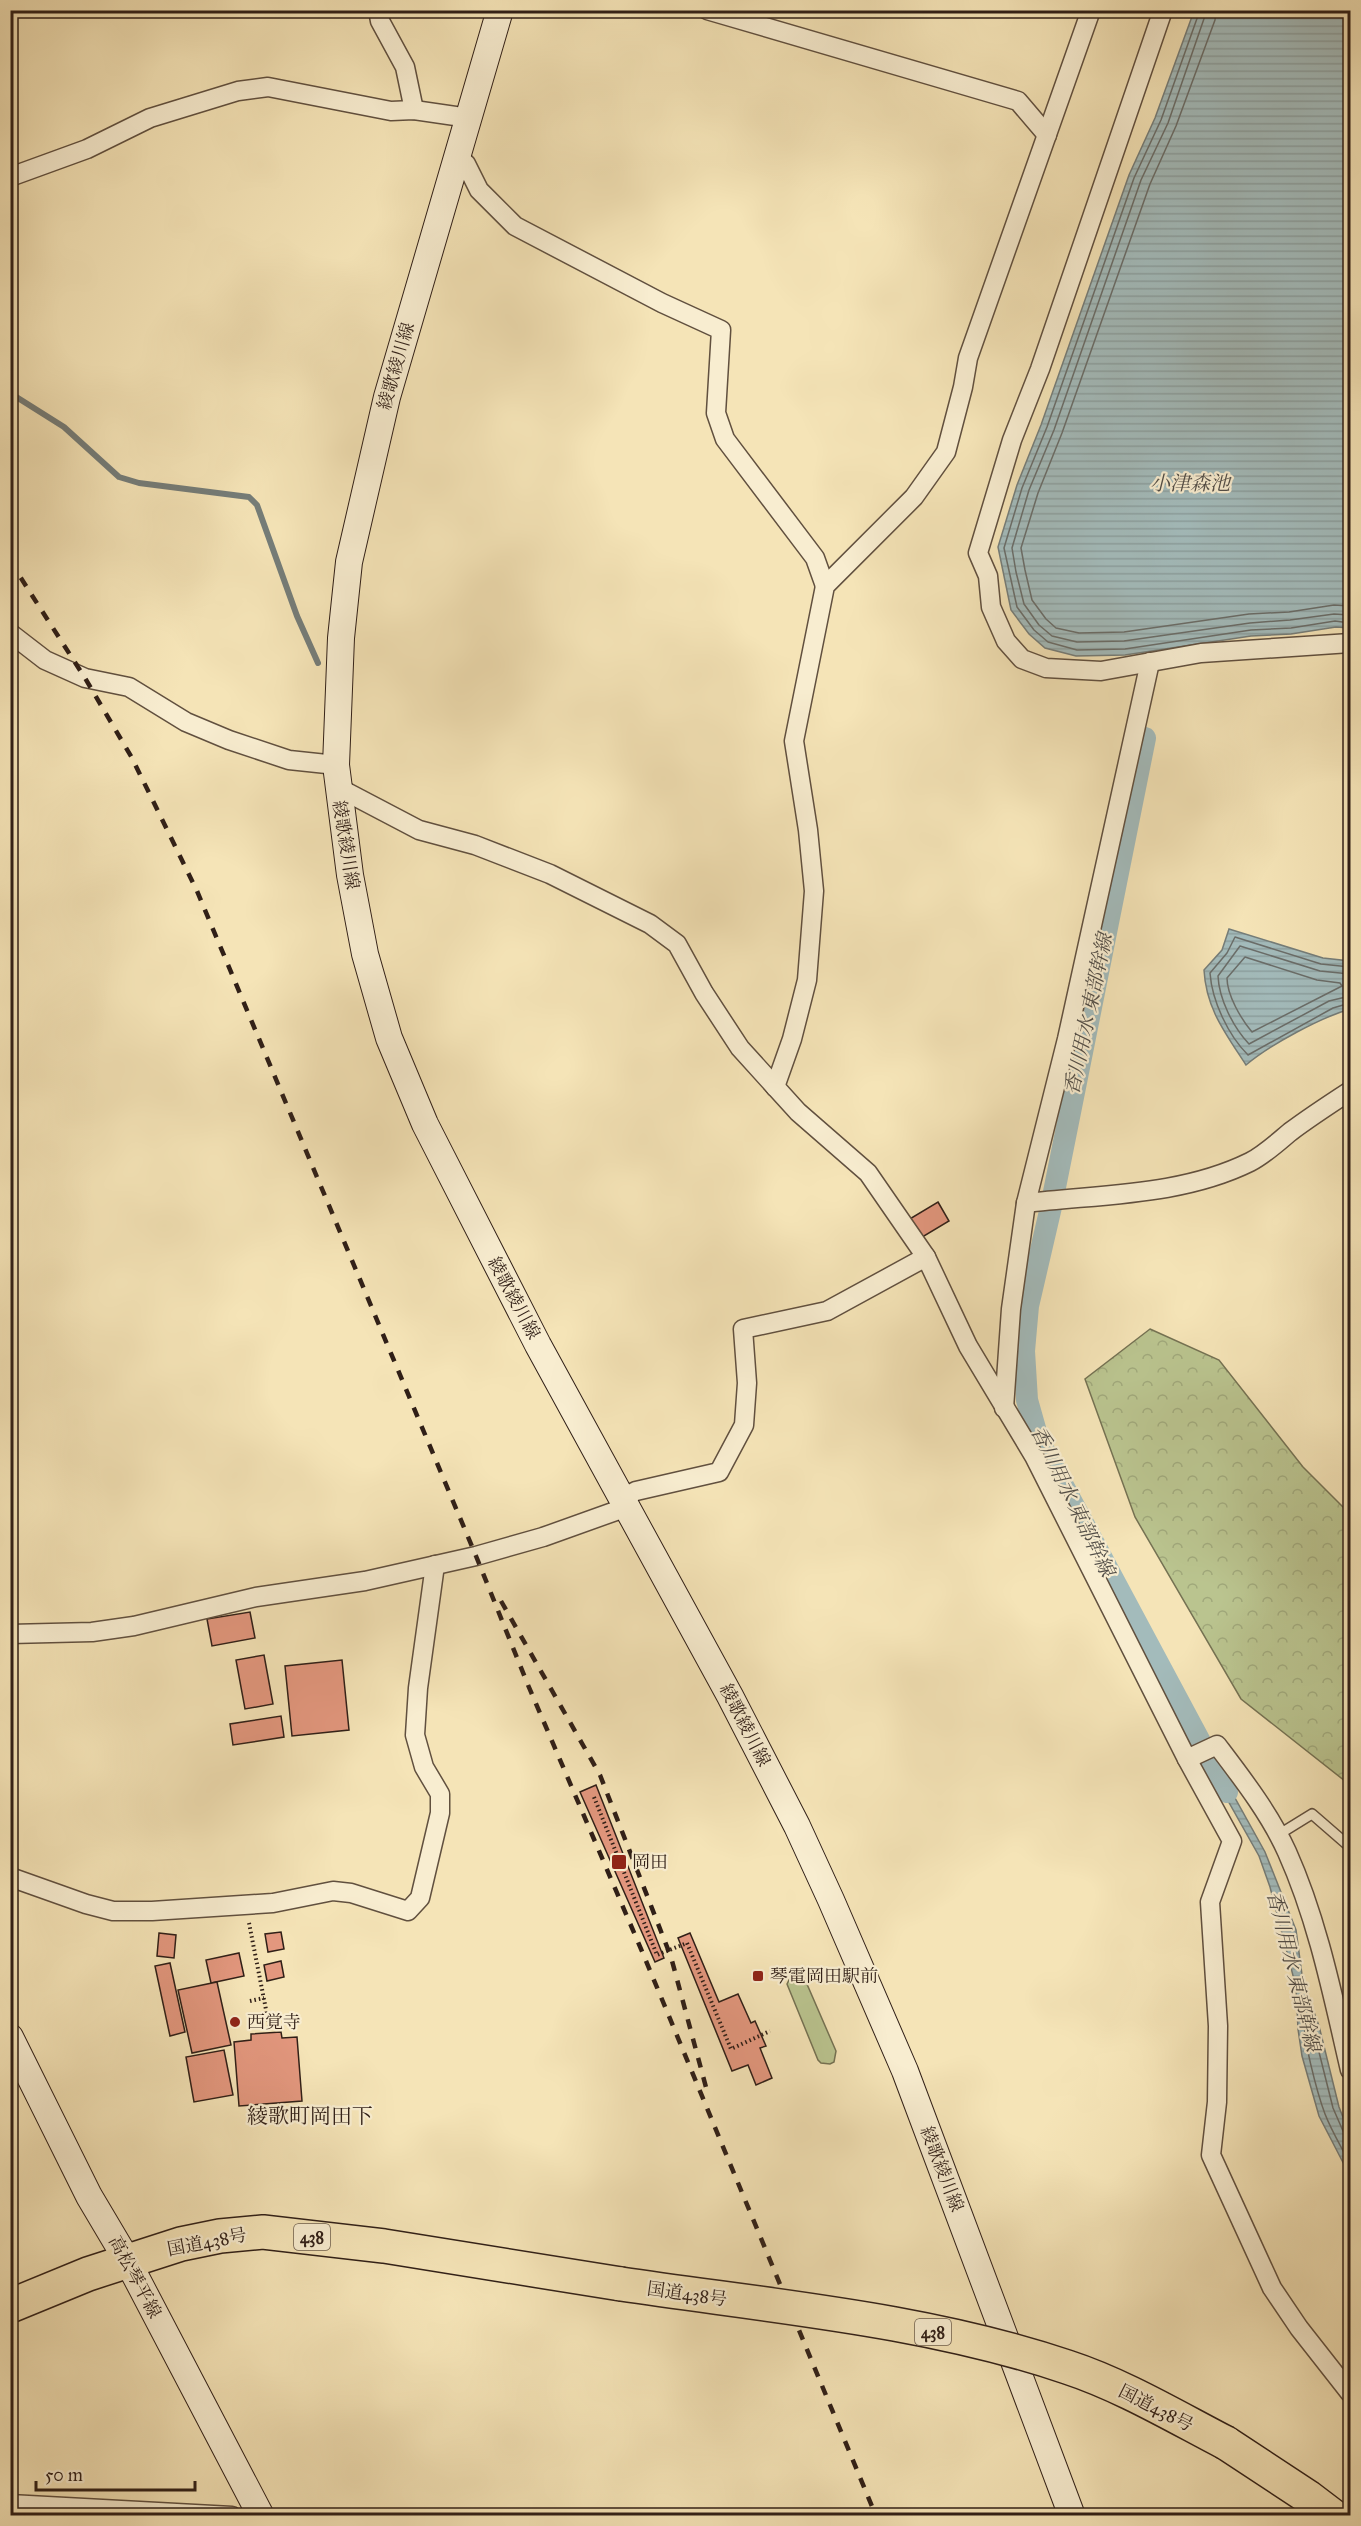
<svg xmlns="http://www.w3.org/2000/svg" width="1361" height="2526" font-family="'IM FELL Great Primer','Noto Serif JP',serif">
	<defs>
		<pattern id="forest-crowns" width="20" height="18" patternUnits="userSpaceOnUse" patternTransform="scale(1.5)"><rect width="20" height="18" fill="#bac48f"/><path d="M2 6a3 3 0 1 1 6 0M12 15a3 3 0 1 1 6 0" fill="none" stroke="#a0a87b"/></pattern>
		<pattern id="water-rules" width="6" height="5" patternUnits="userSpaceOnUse" patternTransform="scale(1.5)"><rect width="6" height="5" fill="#a3bbbb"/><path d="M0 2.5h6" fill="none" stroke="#8da0a0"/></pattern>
	</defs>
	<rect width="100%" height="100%" fill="#f5e4b7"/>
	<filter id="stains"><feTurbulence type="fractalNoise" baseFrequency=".00333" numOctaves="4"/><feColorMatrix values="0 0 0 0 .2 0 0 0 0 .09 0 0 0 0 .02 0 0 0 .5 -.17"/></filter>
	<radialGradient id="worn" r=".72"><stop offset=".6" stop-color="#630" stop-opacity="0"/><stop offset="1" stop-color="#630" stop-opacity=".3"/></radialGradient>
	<polygon fill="#bac48f" stroke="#757253" stroke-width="1.5" points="795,1974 803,1975 836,2051 834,2062 830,2064 821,2063 818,2060 787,1984 791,1976"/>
	<polygon fill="url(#forest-crowns)" stroke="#757253" stroke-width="1.5" points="1150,1329 1219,1360 1303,1467 1350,1514 1350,1785 1241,1699 1135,1517 1085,1379"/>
	<g fill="url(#water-rules)" stroke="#757d79" stroke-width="1.5">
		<polygon points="1194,11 1350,11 1350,628 1336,627 1291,634 1251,636 1125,655 1076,656 1045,648 1029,634 1011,610 998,547 1017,485 1041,425 1129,175 1155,118"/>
		<path d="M 1229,929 L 1323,958 L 1350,961 L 1350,1009 C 1320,1018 1271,1044 1246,1065 C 1226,1034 1206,1009 1204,970 L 1222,950 Z"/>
		<polygon points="1215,1762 1265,1852 1296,1930 1303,1982 1319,2026 1339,2107 1350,2135 1350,2176 1319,2116 1302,2056 1298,2029 1296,1987 1270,1887 1259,1856 1209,1767"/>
	</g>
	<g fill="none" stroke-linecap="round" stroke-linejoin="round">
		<g stroke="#6a6d69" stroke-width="1.5">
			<polyline points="1200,10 1161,120 1134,178 1047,427 1022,488 1004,548 1017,607 1034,630 1048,642 1077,650 1125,649 1251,630 1291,628 1335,621 1350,623"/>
			<polyline points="1207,10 1168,123 1141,180 1054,430 1029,490 1012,548 1016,572 1024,604 1039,625 1052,636 1077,642 1124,641 1250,623 1290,620 1334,614 1350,615"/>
			<polyline points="1216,10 1215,20 1176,126 1150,184 1062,433 1038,493 1021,548 1025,570 1032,600 1046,619 1056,628 1079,633 1124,632 1249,614 1289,612 1334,605 1350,606"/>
			<path d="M 1245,957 L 1317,980 L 1340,983 L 1342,986 L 1252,1032 C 1241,1019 1227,995 1227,978 Z"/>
			<path d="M 1350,967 L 1321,964 L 1235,937 L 1227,953 L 1210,973 C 1212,1001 1228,1035 1248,1055 L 1333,1008 L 1350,1003"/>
			<path d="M 1350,974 L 1320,971 L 1240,946 L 1218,976 C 1219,999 1233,1027 1249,1044 L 1329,1001 L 1350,996"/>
			<path d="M 1350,2135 L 1343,2131 L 1333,2108 L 1313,2028 L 1309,2017 L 1306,2016 C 1299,2029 1319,2098 1325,2114 C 1332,2132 1342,2148 1350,2164"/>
		</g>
		<polyline stroke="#757d79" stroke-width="6" points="10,393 64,427 119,477 139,483 249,497 257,505 297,616 318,663"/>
		<polyline stroke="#a3bbbb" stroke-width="22" points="1145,738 1051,1207 1028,1306 1024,1351 1027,1400 1038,1439 1227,1792"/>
	</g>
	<g fill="#e3977e" stroke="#301f17" stroke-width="1.5">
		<polygon points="938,1202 949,1221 919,1239 908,1220"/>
		<polygon points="250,1612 255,1638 212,1646 207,1619"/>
		<polygon points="264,1655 273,1704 245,1709 236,1660"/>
		<polygon points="342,1660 349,1730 292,1736 285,1666"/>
		<polygon points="281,1716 284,1737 233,1745 230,1724"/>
		<polygon points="596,1785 664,1958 655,1962 580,1792"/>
		<polygon points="281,1932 284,1949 268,1952 265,1934"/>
		<polygon points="159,1933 176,1935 174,1958 157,1956"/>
		<polygon points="690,1933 719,2002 738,1994 751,2023 755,2021 766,2046 760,2048 772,2078 756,2085 748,2065 732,2071 678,1938"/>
		<polygon points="239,1953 244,1976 211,1983 206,1960"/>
		<polygon points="281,1961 284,1977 267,1981 264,1965"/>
		<polygon points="170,1963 185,2032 170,2036 155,1966"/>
		<polygon points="217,1982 231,2045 192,2053 178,1990"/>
		<polygon points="281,2032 282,2038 297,2037 302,2101 239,2106 234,2042 251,2040 251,2034"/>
		<polygon points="224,2050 233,2095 194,2102 186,2057"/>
	</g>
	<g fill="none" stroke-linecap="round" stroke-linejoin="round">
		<g stroke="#61503f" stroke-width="12">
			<polyline id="lane" points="1278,1835 1312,1814 1350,1847"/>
		</g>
		<g stroke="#61503f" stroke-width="21">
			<g id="street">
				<polyline points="378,10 380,21 405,67 414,110"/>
				<polyline points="707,10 1018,101 1047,135"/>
				<polyline points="1163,10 1040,369 1012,440 978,553 988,576 991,607 1006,641 1022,659 1046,668 1101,671 1201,653 1350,643"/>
				<polyline points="458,156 466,164 479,190 515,226 662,303 721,330 716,413 725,439 815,558 825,586"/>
				<polyline points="10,177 87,149 150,118 238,91 268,87 391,111 414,110 469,118"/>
				<polyline points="10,633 45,660 85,678 129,687 186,722 229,740 289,760 336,765"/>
				<polyline points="337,787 419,830 475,845 550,874 650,924 677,944 704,993 740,1048 798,1112 868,1173 926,1257 968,1346 1034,1456 1187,1759 1232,1841 1210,1902 1218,2026 1217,2102 1211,2155 1272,2288 1299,2328 1350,2393"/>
				<polyline points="775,1087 792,1039 807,980 814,891 808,830 794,741 825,586 914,497 946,452 963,387 968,358 1091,10"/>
				<path d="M 1026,1203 C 1101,1194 1181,1196 1250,1162 C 1264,1155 1278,1142 1290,1132 C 1310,1117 1330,1104 1350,1091"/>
				<polyline points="1004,1408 1011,1309 1026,1203 1067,1039 1150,662"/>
				<polyline points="622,1498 636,1491 719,1472 744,1425 747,1383 743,1329 827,1311 926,1257"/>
				<polyline points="10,1634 92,1632 134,1626 256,1597 365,1581 476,1556 543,1537 627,1507"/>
				<path d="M 1187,1759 L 1217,1745 C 1242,1778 1270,1814 1287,1852 C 1318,1921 1333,1997 1350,2070"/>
				<polyline points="10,1877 86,1904 113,1911 152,1911 273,1903 333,1891 351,1893 408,1911 420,1898 440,1813 440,1794 424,1767 415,1735 418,1688 435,1565"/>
				<polyline points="10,2504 232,2516"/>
			</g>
		</g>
		<g stroke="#301f17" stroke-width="28">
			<g id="secondary">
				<polyline points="500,10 387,397 349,562 341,638 336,765 350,875 365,954 389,1038 425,1124 538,1345 730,1696 797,1826 831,1900 905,2071 1072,2516"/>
				<polyline points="10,2037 89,2196 127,2260 261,2516"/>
			</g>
		</g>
		<g stroke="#301f17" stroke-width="36">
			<g id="highway">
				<polyline points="10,2306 88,2274 181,2244 220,2236 263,2232 384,2246 621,2284"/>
				<polyline points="1226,2443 1308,2497 1333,2516"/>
			</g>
		</g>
		<g stroke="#301f17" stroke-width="4" stroke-dasharray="1.5 3" stroke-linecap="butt">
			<polyline points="594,1797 657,1955 687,1943 731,2049 770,2031"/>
			<polyline points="249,1923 270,2030"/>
			<polyline points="250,2001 264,1998"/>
		</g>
		<use href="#lane" stroke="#f8edd0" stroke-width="9"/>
		<use href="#street" stroke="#f8edd0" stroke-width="18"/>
		<use href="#secondary" stroke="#f8edd0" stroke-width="26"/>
		<use href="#highway" stroke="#f5e4b7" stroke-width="33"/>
		<g stroke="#301f17" stroke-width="4.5" stroke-dasharray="10 10" stroke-linecap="butt">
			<polyline points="10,561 85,678 132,758 197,891 476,1556 528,1685 644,1956 876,2516"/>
			<polyline points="501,1601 600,1775 671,1957 707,2091"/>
		</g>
		<g stroke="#301f17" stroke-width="36" stroke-linecap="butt">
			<path id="highway-bridge" d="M 621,2284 C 769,2306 925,2319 1067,2367 C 1122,2385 1174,2416 1226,2443"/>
		</g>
		<use href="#highway-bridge" stroke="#f5e4b7" stroke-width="33"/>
	</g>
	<g fill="#8f2418" stroke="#f8edd0" stroke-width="2">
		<rect x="611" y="1854" width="16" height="16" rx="3"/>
		<rect x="752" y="1970" width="12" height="12" rx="3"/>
		<circle cx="235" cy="2022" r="6"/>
	</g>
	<g text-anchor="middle" stroke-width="4.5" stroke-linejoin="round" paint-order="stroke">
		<g fill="#f8edd0" stroke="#6c5d4e" stroke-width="1.5">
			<rect x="294" y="2224" width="36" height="26" rx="4.5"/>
			<rect x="915" y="2319" width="36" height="26" rx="4.5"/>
		</g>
		<g font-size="16" font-weight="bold" fill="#301f17">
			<text x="312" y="2243">438</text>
			<text x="933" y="2338">438</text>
		</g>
		<g font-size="18" fill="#301f17" stroke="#f8edd0">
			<text transform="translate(396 366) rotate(-74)" y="6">綾歌綾川線</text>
			<text transform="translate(346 845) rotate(81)" y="6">綾歌綾川線</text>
			<text transform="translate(514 1298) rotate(62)" y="6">綾歌綾川線</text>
			<text transform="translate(745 1725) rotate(63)" y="6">綾歌綾川線</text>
			<text transform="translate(942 2169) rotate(69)" y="6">綾歌綾川線</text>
			<text transform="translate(207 2242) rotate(-11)" y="6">国道438号</text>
			<text transform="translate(135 2277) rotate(62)" y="6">高松琴平線</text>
			<text transform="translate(687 2294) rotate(8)" y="6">国道438号</text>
			<text transform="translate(1156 2408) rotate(27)" y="6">国道438号</text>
		</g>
		<g font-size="18" fill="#301f17" stroke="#f8edd0" text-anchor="start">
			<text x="632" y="1868">岡田</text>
			<text x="770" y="1982">琴電岡田駅前</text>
			<text x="247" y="2028">西覚寺</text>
		</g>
		<g font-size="20" font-style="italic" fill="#524e48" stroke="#f8edd0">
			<text x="1190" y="490">小津森池</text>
			<text transform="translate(1088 1014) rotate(-78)" y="7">香川用水 東部幹線</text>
			<text transform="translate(1073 1501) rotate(64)" y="7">香川用水 東部幹線</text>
			<text transform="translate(1294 1971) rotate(76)" y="7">香川用水 東部幹線</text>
		</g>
		<g font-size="21" fill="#301f17" stroke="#f8edd0">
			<text x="310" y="2123">綾歌町岡田下</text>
		</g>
	</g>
	<rect width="1361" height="2526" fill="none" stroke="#f5e4b7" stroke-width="36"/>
	<rect x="12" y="12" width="1337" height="2502" fill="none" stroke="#301f17" stroke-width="3"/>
	<rect x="18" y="18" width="1325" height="2490" fill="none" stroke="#301f17" stroke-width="1.5"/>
	<path d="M36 2481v9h159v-9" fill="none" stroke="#301f17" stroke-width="3"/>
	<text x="45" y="2481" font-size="18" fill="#301f17" stroke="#f8edd0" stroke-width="4.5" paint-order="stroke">50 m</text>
	<rect width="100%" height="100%" filter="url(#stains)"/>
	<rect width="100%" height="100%" fill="url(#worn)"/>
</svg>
